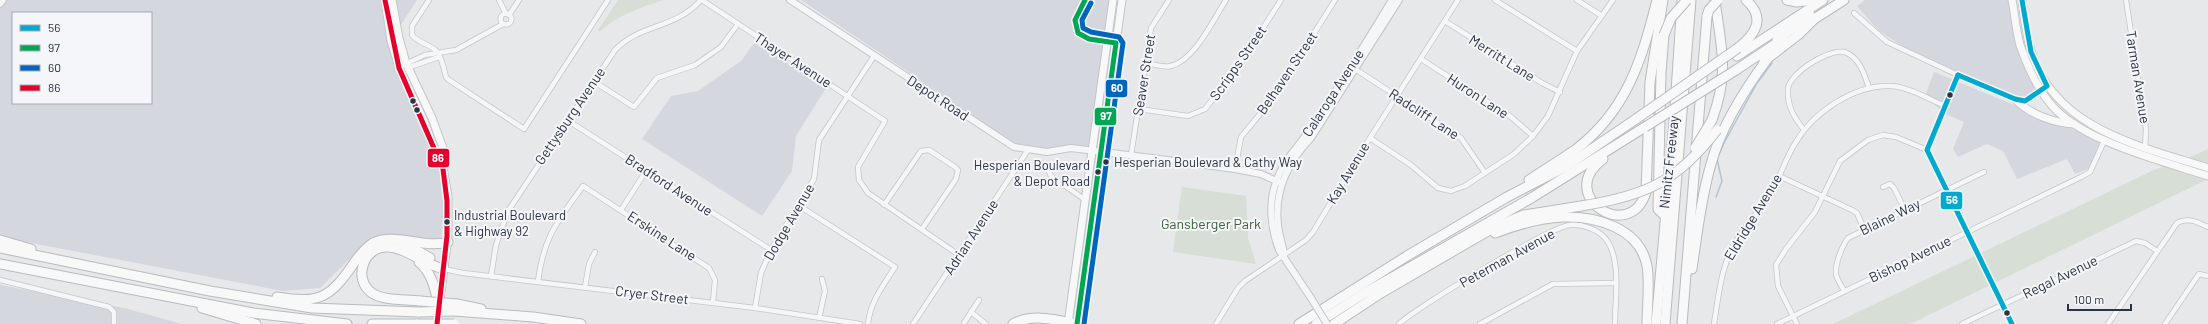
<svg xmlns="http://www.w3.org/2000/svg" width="2208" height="324" font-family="Barlow,sans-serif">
	<rect width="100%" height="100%" fill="#e6e8ea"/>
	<g fill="#d4d7dd" fill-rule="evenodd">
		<path d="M 0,0 L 417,0 L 397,31 L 415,78 L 447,174 L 441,240 L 363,246 L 320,288 L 283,291 L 0,237 ZM 13,13 L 151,13 L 151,103 L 13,103 Z"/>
		<polygon points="801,0 1110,0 1091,140 1092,151 1028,150 998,138 977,118"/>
		<polygon points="1865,0 2010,0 2016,38 2038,89 2026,97 2016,98 1908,50 1878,30 1857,6"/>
		<polygon points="755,42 826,88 796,136 792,171 762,216 642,139 671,96 698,91 741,61"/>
		<polygon points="1934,72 2101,141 2090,168 2075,174 2067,159 2017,179 2003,151 1987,144 1958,157 1953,149 1964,122 1945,114 1925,96"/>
		<polygon points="0,285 124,308 182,324 0,324"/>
	</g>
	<g fill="#d6ded6">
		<path d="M 618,0 L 664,0 C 639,8 620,14 599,32 L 598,30 Z"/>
		<polygon points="2208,149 2208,179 1910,324 1833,324 2154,170 2184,160"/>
		<polygon points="1182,187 1246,196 1248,238 1256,264 1173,252"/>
	</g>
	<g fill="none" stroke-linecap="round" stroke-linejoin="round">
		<polyline stroke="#b4c4d5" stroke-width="1.5" points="1716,197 1722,181 1717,159 1725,141 1757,83 1772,63"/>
		<g stroke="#c4c6c8" stroke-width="6">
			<g id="minor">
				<path d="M 429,0 L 412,26 L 412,35 C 419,44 432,44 438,53 C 442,59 444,69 446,77 L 449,80 L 524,129 L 608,0"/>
				<polyline points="499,0 506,14"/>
				<polyline points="702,0 885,121 858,167 859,180 868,193 959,255"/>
				<polyline points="1495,0 1577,51"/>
				<polyline points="1577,0 1602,16"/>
				<polyline points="2126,0 2146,129 2145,149"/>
				<polyline points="1854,13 1887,42 1958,75 1927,150 2012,324"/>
				<circle cx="506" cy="19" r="5.5"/>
				<polyline points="509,15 519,0"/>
				<polyline points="1445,21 1542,83 1560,92"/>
				<polyline points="1421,59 1511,117 1533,136"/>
				<path d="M 1146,63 C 1153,64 1164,68 1171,66 C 1195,60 1213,20 1226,0"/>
				<polyline points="399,67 425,55 456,50 503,24"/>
				<polyline points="1352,67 1461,138 1485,173"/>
				<polyline points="407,68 439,57"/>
				<polyline points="593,81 634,107 657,78 695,65 721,47 738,24"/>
				<polyline points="1139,109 1188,116 1205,109 1238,67 1281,0"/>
				<polyline points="567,120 771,250"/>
				<path d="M 1804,130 C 1794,117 1787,107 1788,89 C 1789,73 1832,46 1847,53 C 1860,59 1865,76 1869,88"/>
				<polyline points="1370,138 1411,165 1438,188 1451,191 1465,186 1514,154 1533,136 1548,116 1577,51 1613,0"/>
				<polyline points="1131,155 1151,28 1169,0"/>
				<polyline points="1046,165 1051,176 1084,199"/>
				<polyline points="1235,169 1241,137 1274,97 1335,0"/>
				<polyline points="1779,176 1852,210 1857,213 1864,229"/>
				<polyline points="1883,187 1890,184 1894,188 1905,210"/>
				<path d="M 798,205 L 895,267 C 883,286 870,302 868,324"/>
				<polyline points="884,205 921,151 929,150 955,167 958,170 956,179 922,229"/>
				<polyline points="621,210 646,171"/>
				<polyline points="444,269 463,273 755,308 860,324"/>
				<path d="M 491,276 L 496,245 L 508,211 L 615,50 C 641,23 674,30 701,0"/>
				<polyline points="0,280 109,307 114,312 114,324"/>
				<path d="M 538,281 C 544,236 557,222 583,186 L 709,268 L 715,280 L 713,303"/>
				<polyline points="585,287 589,264 595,252"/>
				<path d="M 1844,291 C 1842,286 1837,280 1836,274 C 1835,264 1842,246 1848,238 L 1984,172"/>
				<polyline points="755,308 761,273 771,250 814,179 819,140 874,56"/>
				<polyline points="971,312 986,324"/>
				<polyline points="819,318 825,291 822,279"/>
				<polyline points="964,323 979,300"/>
				<polyline points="913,324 1028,150"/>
				<polyline points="1216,324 1238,288 1245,281 1306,240 1313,232 1370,138 1458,0"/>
				<path d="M 1399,324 C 1415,308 1550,227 1570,225 C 1582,224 1597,229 1605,238 C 1622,258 1615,299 1615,324"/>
				<polyline points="1480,324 1553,284 1616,283"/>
				<path d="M 1714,324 C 1719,293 1721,262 1740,235 C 1750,220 1763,206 1772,191 C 1781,175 1786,157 1796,142 C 1814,112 1855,84 1891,86 C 1909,87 1929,99 1945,106"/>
				<polyline points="1777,324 2081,177 2090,172 2105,139"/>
				<polyline points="1797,324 1778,286 1776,265 1786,249 1815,212 1840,161 1868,140 1883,135 1896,137 1927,150"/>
				<polyline points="1962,324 2136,241 2145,243 2157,251"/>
				<path d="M 2108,324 L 2177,223 C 2188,217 2197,222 2208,227"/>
				<polyline points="2165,324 2199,274 2208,276"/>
			</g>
		</g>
		<g stroke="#c4c6c8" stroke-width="8">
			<g id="tertiary">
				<polyline points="790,0 1014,147 1047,152 1071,148 1152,158 1235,169 1261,174 1281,183"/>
				<polyline points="0,4 3,0"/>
				<polyline points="1958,75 2015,99 2025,101 2047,86"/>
				<path d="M 1284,255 C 1283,245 1279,235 1278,225 C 1274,190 1288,162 1311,138 L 1399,0"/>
				<path d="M 1311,298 L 1279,250 C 1271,229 1268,204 1276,182 C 1283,161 1297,148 1309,131 C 1338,89 1365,44 1392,0"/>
			</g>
		</g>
		<g stroke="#c4c6c8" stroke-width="9">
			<g id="secondary">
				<polyline points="385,0 391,41 399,67 424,121 436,153 442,162"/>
				<polyline points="392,0 399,38 406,63 432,118 444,151 442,162 448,196 448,236 437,324"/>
				<path d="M 2012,0 C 2015,15 2016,31 2020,45 C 2028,68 2038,91 2055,109 C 2089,143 2162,161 2208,176"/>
				<path d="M 2022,0 C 2024,17 2026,34 2031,51 C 2054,129 2140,146 2208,168"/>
				<path d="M 2015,99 C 2029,114 2054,123 2074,124"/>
			</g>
		</g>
		<g stroke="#c2c5c8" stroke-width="9">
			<g id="primary">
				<polyline points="1068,324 1113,0"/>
				<polyline points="1077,324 1122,0"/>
			</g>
		</g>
		<g stroke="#b8bbbf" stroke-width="11">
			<g id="motorway">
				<polyline points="1787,0 1797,2 1813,0"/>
				<polyline points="1811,21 1844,0"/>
				<polyline points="1777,40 1810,15"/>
				<path d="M 1738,48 C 1756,34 1766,18 1746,0"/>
				<polyline points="1737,56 1823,0"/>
				<polyline points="1764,61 1798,35 1815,18"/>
				<polyline points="1736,70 1783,39"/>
				<path d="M 1712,120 C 1730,71 1721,49 1715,0"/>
				<path d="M 1603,159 C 1554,195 1630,245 1646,192 L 1650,82 L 1663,0"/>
				<path d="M 1529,180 C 1544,170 1560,160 1575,150 C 1627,111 1642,59 1657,0"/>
				<polyline points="1664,215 1658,209 1661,73 1664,35"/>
				<path d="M 1495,233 C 1516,225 1540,218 1563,217 C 1596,216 1640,228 1647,266 C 1650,284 1647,306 1647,324"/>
				<polyline points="0,240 31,249"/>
				<polyline points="402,242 430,258"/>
				<polyline points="0,248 210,291 312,308 419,312"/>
				<path d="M 419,262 C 433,274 435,290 439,307"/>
				<polyline points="0,264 253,313 347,324"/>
				<path d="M 1692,269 C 1697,235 1701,198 1711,164 C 1721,126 1745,89 1768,58"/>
				<path d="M 277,297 C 320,304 330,298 354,263 C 359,256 365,248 373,243 C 394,232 424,249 448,242"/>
				<path d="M 420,301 C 406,299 384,301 372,293 C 352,279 364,246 387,247 C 405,247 425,265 444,269"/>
				<polyline points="457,304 481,309"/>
				<polyline points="202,308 256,324"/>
				<polyline points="454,311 533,317 581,324"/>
				<polyline points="372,324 418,324"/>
				<path d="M 1013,324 C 1032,313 1057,320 1077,324"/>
				<polyline points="1299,324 1407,256 1507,197 1565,167 1636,119"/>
				<polyline points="1316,324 1363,294 1533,197 1645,127"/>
				<polyline points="1334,324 1381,293 1493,228 1524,215 1581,206"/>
				<polyline points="1656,324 1674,122 1682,1"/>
				<polyline points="1665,324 1691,0"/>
				<polyline points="1682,324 1707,16"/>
			</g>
		</g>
		<use href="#minor" stroke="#f5f6f7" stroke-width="4.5"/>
		<use href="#tertiary" stroke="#f5f6f7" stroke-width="6"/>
		<use href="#secondary" stroke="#f8f8f8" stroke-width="7"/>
		<use href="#primary" stroke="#f8f8f8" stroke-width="7"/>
		<use href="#motorway" stroke="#f8f8f8" stroke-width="9"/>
		<g stroke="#c4c6c8" stroke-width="8" stroke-linecap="butt">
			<polyline id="tertiary-bridge" points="1311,298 1327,324"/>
		</g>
		<g stroke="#b8bbbf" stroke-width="11" stroke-linecap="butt">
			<g id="motorway-bridge">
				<polyline points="1707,16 1709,10 1718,0"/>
				<polyline points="1664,35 1671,18 1687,0"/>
				<polyline points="1636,119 1738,48"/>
				<polyline points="1645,127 1736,70"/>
				<polyline points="1695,148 1712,120"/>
				<path d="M 1581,206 C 1645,196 1677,182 1717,130"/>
				<polyline points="420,301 457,304"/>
				<polyline points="419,312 454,311"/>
				<polyline points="418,324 454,324"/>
			</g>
		</g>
		<use href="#tertiary-bridge" stroke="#f5f6f7" stroke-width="6"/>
		<use href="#motorway-bridge" stroke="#f8f8f8" stroke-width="9"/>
		<g stroke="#f4f6f9" stroke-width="8">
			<g id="bus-1">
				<polyline points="1958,75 1927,150 2012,324"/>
				<polyline points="1958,75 2015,99 2025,101 2047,86 2031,52 2022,0"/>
			</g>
		</g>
		<g stroke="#f4f6f9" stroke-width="8">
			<polyline id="bus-2" points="1077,324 1116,43 1089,39 1078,33 1075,20 1085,0"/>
		</g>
		<g stroke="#f4f6f9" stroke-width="8">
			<polyline id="bus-3" points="1084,324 1123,43 1119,37 1091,32 1083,28 1082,20 1091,3"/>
		</g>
		<g stroke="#f4f6f9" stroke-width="8">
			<polyline id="bus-4" points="385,0 399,68 443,169 447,201 447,236 437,324"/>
		</g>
		<use href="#bus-1" stroke="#00a9ce" stroke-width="5"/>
		<use href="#bus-2" stroke="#00a651" stroke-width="5"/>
		<use href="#bus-3" stroke="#0065bd" stroke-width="5"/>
		<use href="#bus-4" stroke="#e4002b" stroke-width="5"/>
	</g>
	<g fill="#2b3445" stroke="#f4f6f9" stroke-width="1.5">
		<circle cx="1950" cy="95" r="3.5"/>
		<circle cx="413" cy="101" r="3.5"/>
		<circle cx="417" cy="110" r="3.5"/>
		<circle cx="1106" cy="162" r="3.5"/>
		<circle cx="1098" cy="172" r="3.5"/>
		<circle cx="447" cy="222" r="3.5"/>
		<circle cx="2007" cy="313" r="3.5"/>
	</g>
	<g text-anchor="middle" stroke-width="4" stroke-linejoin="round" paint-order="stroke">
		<g font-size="13" fill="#2b3445" stroke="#f4f6f9" text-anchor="start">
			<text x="1114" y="167">Hesperian Boulevard &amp; Cathy Way</text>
			<text x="1090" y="170" text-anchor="end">Hesperian Boulevard<tspan x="1090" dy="16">&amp; Depot Road</tspan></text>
			<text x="454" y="220">Industrial Boulevard<tspan x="454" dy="16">&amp; Highway 92</tspan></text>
		</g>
		<g font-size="14" fill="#2b3445" stroke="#f4f6f9">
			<text transform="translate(1502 58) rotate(32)" y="5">Merritt Lane</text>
			<text transform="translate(793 60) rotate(33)" y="5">Thayer Avenue</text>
			<text transform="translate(1238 63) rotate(-55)" y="5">Scripps Street</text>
			<text transform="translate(1287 73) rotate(-56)" y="5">Belhaven Street</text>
			<text transform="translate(1144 75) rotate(-81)" y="5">Seaver Street</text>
			<text transform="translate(2138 77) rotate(81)" y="5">Tarman Avenue</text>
			<text transform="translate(1333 93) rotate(-57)" y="5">Calaroga Avenue</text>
			<text transform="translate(1478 96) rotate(33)" y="5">Huron Lane</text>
			<text transform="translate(938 98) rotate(33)" y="5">Depot Road</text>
			<text transform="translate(1424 114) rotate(33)" y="5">Radcliff Lane</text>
			<text transform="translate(570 116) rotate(-56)" y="5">Gettysburg Avenue</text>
			<text transform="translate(1669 162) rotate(-84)" y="5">Nimitz Freeway</text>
			<text transform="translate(1348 173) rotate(-59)" y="5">Kay Avenue</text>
			<text transform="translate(669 185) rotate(33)" y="5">Bradford Avenue</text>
			<text transform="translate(1753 217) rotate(-59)" y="5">Eldridge Avenue</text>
			<text transform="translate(1890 217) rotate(-26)" y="5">Blaine Way</text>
			<text transform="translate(789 222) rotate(-60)" y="5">Dodge Avenue</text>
			<text transform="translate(662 236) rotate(33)" y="5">Erskine Lane</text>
			<text transform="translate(971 237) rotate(-57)" y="5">Adrian Avenue</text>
			<text transform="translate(1507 258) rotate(-29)" y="5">Peterman Avenue</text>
			<text transform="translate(1910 259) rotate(-26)" y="5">Bishop Avenue</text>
			<text transform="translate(2060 277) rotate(-26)" y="5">Regal Avenue</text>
			<text transform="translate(652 295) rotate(7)" y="5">Cryer Street</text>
		</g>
		<g font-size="14" fill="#3f6138" stroke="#f4f6f9">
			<text x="1211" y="229">Gansberger Park</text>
		</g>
	</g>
	<g stroke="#f4f6f9" stroke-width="1.5">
		<rect x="1105" y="79" width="23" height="19" rx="4" fill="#0065bd"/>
		<rect x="1094" y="107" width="23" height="19" rx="4" fill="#00a651"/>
		<rect x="427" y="148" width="23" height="20" rx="4" fill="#e4002b"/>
		<rect x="1940" y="191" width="23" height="19" rx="4" fill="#00a9ce"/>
	</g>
	<g font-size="11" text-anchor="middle" font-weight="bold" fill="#fff">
		<text x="1117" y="92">60</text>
		<text x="1106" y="120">97</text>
		<text x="438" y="162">86</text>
		<text x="1952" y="204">56</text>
	</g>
	<rect x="12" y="12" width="140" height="92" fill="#f4f6f9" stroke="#a4a8b1"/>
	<rect x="20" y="25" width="20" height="6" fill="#00a9ce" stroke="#a4a8b1"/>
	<text x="48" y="32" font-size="12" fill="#2b3445">56</text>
	<rect x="20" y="45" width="20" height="6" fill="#00a651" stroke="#a4a8b1"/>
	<text x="48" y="52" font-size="12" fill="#2b3445">97</text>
	<rect x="20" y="65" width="20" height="6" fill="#0065bd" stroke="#a4a8b1"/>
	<text x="48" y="72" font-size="12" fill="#2b3445">60</text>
	<rect x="20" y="85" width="20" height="6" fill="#e4002b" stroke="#a4a8b1"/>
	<text x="48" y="92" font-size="12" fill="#2b3445">86</text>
	<path d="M2068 304v6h63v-6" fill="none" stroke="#2b3445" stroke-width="2"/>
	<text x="2074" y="304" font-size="12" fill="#2b3445" stroke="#f4f6f9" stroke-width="3" paint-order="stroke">100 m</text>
</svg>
